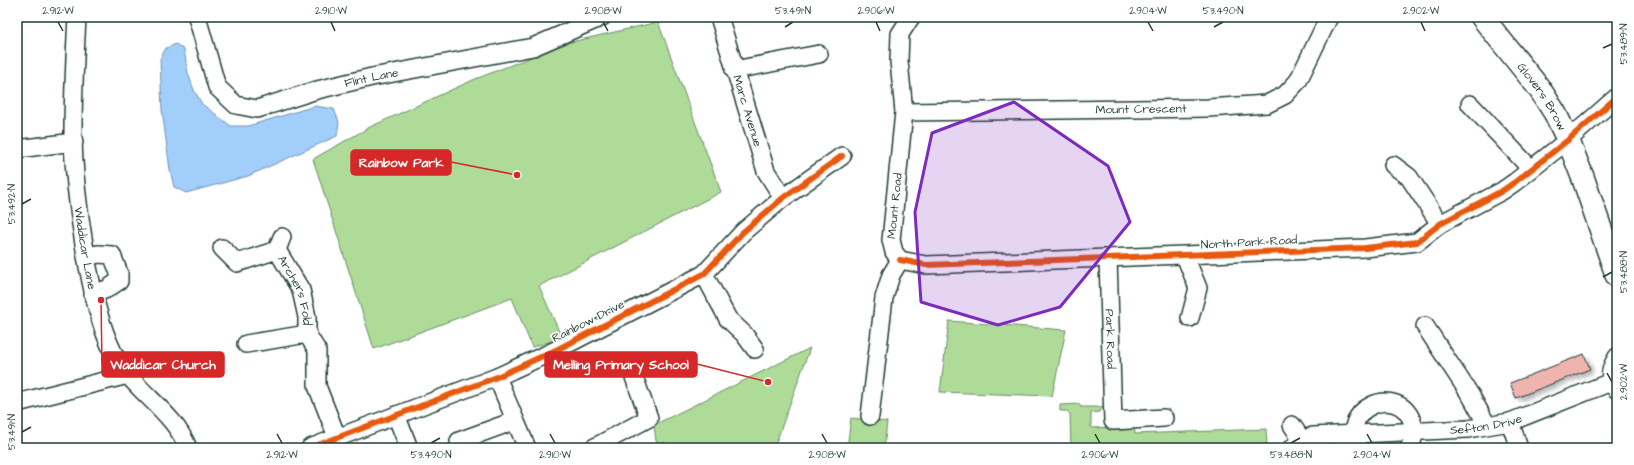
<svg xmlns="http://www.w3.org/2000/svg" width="1634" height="465" font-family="'Architects Daughter',sans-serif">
	<defs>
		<filter id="shadow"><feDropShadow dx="3.5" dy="3.5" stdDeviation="2" flood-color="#0004"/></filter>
	</defs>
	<rect width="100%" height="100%" fill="#fff"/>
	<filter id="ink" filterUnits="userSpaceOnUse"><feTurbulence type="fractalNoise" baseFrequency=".025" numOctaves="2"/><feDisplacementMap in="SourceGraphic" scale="8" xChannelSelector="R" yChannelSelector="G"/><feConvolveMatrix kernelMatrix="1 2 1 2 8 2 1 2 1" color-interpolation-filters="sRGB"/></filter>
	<g filter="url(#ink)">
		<g fill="#afdb99" stroke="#678c66">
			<polygon points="658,22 721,192 539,286 562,338 532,347 512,298 374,349 313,159 370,127 473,80 567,43"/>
			<polygon points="949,321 1066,330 1052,396 940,392"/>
			<polygon points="810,348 774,448 667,448 665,442 660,444 656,441 654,425"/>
			<polygon points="1080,404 1080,407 1103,407 1099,412 1091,413 1091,428 1134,426 1135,434 1266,429 1267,444 1175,448 1071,448 1070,414 1067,411 1060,411 1060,405"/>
			<polygon points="851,418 887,422 884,448 847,448"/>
		</g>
		<polygon fill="#a2cefc" stroke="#6e94ac" points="176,44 184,50 188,73 194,90 202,104 231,126 248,126 315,106 334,109 339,122 337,136 248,176 186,193 174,187 170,170 162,110 160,59 166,48"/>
		<polygon fill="#efb4ad" stroke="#1f3d34" filter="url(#shadow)" points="1584,354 1590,369 1516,398 1510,383"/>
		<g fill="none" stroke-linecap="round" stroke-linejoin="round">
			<g stroke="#1f3d34" stroke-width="20">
				<g id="minor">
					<path id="s1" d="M 77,17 C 75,55 73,94 73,132 C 73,177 80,223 88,267 C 94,297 100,326 114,354 C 132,390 173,410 188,448"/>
					<path id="s2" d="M 197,17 L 217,87 L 236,105 L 257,109 L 317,90 L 372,77 L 533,47 L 602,17"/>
					<path id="s3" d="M 720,20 L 766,171 L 783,198"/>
					<polyline points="734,70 819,54"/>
					<polyline points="1470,104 1531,169"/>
					<path id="s4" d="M 904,112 L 1208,108 L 1267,104 L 1285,95 L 1298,81 L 1329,17"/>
					<polyline points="17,149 74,142"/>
					<polyline points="1393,165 1409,177 1440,224"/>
					<path id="s5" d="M 282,237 L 277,250 L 301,290 L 307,317 L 307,334 L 317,350 L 317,386 L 337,437"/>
					<polyline points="222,248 237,263 277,250"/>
					<polyline points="86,256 99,254 112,255 119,273 119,281 107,289 93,294"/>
					<polyline points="1185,256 1198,288 1190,318"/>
					<path id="s6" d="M 1108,258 L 1113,421 L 1164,418"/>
					<polyline points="900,260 926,265 1365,248 1417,242 1440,224 1502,191 1515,182 1568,140 1617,97"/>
					<polyline points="704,274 728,319 744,334 755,349"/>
					<polyline points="1425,326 1471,396 1487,425"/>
					<polyline points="246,344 307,334"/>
					<polyline points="497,377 527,448"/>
					<path d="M 1617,390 C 1607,380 1610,368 1617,357"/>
					<polyline points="17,403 128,375"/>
					<polyline points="396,415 409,448"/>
					<path id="s7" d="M 870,416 L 884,298 L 891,275 L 900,260 L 894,252 L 891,240 L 904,112 L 899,61 L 900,34 L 911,17"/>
					<polyline points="1510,422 1519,448"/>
					<polyline points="1292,425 1302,440"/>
					<polyline points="459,441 514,421"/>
					<polyline points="310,448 497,377 558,349 704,274 743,232 783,198 842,156"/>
					<polyline points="593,448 649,418 634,377"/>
					<path id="s8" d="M 1292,448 L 1302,440 L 1313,436 L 1468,429 L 1510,422 L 1611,382"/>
					<path d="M 1359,448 C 1336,410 1397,382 1412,421 C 1415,430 1414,440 1409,448"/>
				</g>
			</g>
			<g stroke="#1f3d34" stroke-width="25">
				<g id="major">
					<path id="s9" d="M 1482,17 L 1539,88 L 1555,113 L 1568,140 L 1583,178 L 1617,276"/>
				</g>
			</g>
			<use href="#minor" stroke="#fff" stroke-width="17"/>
			<use href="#major" stroke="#fff" stroke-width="22"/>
			<g stroke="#fff" stroke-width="8">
				<g id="cycleway">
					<polyline points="900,260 926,265 1365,248 1417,242 1440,224 1502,191 1515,182 1568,140 1617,97"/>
					<polyline points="310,448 497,377 558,349 704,274 743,232 783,198 842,156"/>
				</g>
			</g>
			<use href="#cycleway" stroke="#e8590c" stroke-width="6"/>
		</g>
	</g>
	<path fill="#7b2cbf" fill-opacity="0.2" stroke="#7b2cbf" stroke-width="3" stroke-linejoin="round" d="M 1014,102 L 1108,166 L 1130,222 L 1060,307 L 998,325 L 921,302 L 915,212 L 932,133 Z"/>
	<path fill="none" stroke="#1f3d34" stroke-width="1.5" d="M 58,22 L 63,31M 331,22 L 335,31M 603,22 L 608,31M 876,22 L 880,31M 1148,22 L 1153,31M 1421,22 L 1425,31M 785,27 L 793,22M 1214,27 L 1223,22M 1603,48 L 1612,44M 22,204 L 31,199M 1603,277 L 1612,272M 1607,373 L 1612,382M 22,432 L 31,427M 277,434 L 282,443M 550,434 L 555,443M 822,434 L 827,443M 1095,434 L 1100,443M 1367,434 L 1372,443M 431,443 L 440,438M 1291,443 L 1300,438"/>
	<g text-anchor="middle" stroke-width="3.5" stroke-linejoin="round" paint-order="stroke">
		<g font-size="12" fill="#1f3d34" stroke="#fff">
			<text dy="4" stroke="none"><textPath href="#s2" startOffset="239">Flint Lane</textPath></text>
			<text dy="4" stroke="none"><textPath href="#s9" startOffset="100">Glovers Brow</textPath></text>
			<text dy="4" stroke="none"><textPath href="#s4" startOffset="237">Mount Crescent</textPath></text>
			<text dy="4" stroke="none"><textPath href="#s3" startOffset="95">Marc Avenue</textPath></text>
			<text dy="4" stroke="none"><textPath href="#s7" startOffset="217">Mount Road</textPath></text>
			<text transform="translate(1249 242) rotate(-3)" y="4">North Park Road</text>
			<text dy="4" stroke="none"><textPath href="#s1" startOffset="232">Waddicar Lane</textPath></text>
			<text dy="4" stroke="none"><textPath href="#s5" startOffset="59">Archers Fold</textPath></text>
			<text transform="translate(588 321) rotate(-27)" y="4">Rainbow Drive</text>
			<text dy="4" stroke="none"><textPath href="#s6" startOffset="81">Park Road</textPath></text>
			<text dy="4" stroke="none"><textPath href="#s8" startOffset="198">Sefton Drive</textPath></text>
		</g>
	</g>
	<path fill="none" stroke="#d62828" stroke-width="1.5" d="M517 175L451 162M768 382L697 364M101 300L102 364"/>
	<g fill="#d62828" stroke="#fff" stroke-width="1.5">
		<circle cx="517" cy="175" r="4"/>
		<circle cx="768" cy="382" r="4"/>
		<circle cx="101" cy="300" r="4"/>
	</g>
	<g fill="#d62828" stroke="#d62828" stroke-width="1.5">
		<rect x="351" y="150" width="100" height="25" rx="4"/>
		<rect x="545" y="352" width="152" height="25" rx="4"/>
		<rect x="102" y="352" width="122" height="25" rx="4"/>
	</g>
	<g font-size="13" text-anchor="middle" font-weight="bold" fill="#fff">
		<text x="401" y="167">Rainbow Park</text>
		<text x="621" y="369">Melling Primary School</text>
		<text x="163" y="369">Waddicar Church</text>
	</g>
	<rect width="1634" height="465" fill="none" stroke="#fff" stroke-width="44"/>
	<rect x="22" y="22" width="1590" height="421" fill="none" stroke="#1f3d34" stroke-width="1.5"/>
	<g font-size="10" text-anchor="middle" fill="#1f3d34">
		<text x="58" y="14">2.912°W</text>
		<text x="331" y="14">2.910°W</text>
		<text x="603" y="14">2.908°W</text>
		<text x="793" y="14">53.491°N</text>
		<text x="876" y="14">2.906°W</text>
		<text x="1148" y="14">2.904°W</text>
		<text x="1223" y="14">53.490°N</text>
		<text x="1421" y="14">2.902°W</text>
		<text transform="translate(1623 44) rotate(-90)" y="4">53.489°N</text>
		<text transform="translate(11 204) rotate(-90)" y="4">53.492°N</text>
		<text transform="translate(1623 272) rotate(-90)" y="4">53.488°N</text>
		<text transform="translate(1623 382) rotate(-90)" y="4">2.902°W</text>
		<text transform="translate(11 432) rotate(-90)" y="4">53.491°N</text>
		<text x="282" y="458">2.912°W</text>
		<text x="431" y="458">53.490°N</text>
		<text x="555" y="458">2.910°W</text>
		<text x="827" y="458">2.908°W</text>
		<text x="1100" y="458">2.906°W</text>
		<text x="1291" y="458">53.488°N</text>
		<text x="1372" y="458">2.904°W</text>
	</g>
</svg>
